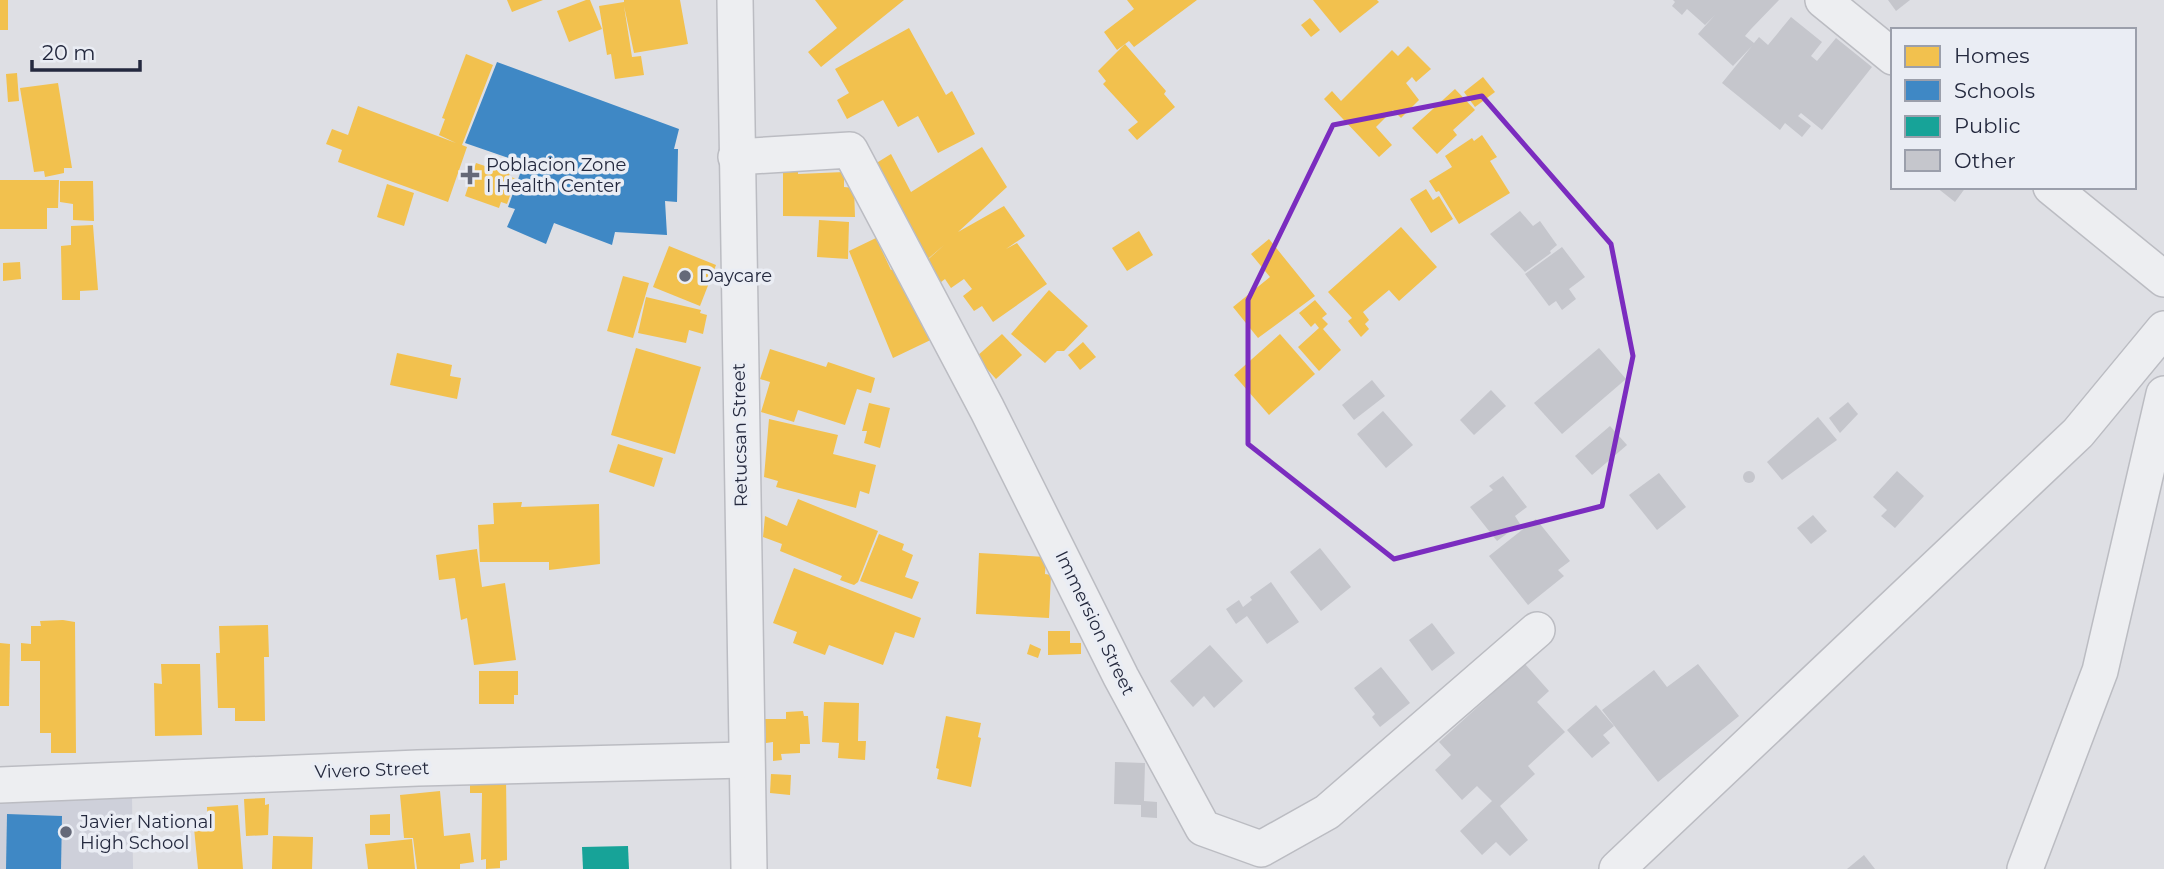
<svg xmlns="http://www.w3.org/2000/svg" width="2164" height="869" font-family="Montserrat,sans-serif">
	<rect width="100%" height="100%" fill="#dedfe4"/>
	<polygon fill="#ced0da" points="0,795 132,795 133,869 0,869"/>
	<g fill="#f2c14e">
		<rect x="0" y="0" width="8" height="30"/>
		<polygon points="507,0 543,0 512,12"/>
		<polygon points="586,0 590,0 602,29 569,42 557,11"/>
		<polygon points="624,0 680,0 688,44 634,53 624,6 632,57 641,56 644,75 615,79 611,54 607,55 599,6 624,2"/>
		<polygon points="815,0 904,0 821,67 808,52 837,28"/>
		<polygon points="1127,0 1197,0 1134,47 1129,41 1117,50 1104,32 1134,9"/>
		<polygon points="1313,0 1377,0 1379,2 1340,33"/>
		<polygon points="1310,18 1320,30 1311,37 1301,25"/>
		<polygon points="909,28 946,95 952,91 975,134 938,153 918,116 898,127 883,100 847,119 837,100 849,93 835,69"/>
		<polygon points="1125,44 1166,91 1164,94 1175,107 1137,140 1128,130 1138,122 1103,84 1106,81 1098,71"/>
		<polygon points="1408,46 1431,69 1416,82 1412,77 1406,83 1419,100 1401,118 1393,110 1376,127 1392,145 1379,157 1324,99 1332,91 1341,101 1392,50 1398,56"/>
		<polygon points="466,54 493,65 462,145 467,147 448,202 338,162 342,150 326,144 332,129 348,135 358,106 456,143 439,135 445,119 442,118"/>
		<polygon points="17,73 19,101 8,102 6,74"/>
		<polygon points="1483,77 1495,92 1475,107 1464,92"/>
		<polygon points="58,83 72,168 64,168 64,173 45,177 44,171 34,172 20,88"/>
		<polygon points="1455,89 1475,110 1453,130 1457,135 1437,154 1412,128"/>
		<polygon points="1482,135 1497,157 1490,161 1510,193 1459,224 1439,191 1436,192 1429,181 1452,167 1445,156 1472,138 1474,141"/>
		<polygon points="982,147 1007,187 958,232 1004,206 1025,236 1006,249 1017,243 1047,284 993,322 982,306 974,311 963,296 972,289 964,279 951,288 945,279 937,285 922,265 944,245 922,264 870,167 891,154 911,192"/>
		<polygon points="504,160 513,163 509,176 516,179 507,204 501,202 499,208 465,196 476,163 500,171"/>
		<polygon points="783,170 798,171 798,174 844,172 844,187 854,188 855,217 783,216"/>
		<polygon points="0,180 59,180 58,208 47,208 47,229 0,229"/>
		<polygon points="60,181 93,181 94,221 73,220 73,204 60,202"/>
		<polygon points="387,184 414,193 404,226 377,217"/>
		<polygon points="1426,189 1433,200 1439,196 1453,219 1431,233 1410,199"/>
		<polygon points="819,220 849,222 848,259 817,257"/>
		<polygon points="93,225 98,290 80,291 80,300 62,300 61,246 71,245 71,226"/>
		<polygon points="1401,227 1437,267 1399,301 1389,290 1363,312 1369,320 1365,324 1369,329 1361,337 1348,321 1352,318 1328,292"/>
		<polygon points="1139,231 1153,255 1127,271 1112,248"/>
		<polygon points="876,238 891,270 902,264 939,336 893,358 849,251"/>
		<polygon points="1269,239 1315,296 1258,338 1233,307 1270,277 1251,254"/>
		<polygon points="669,246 716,265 700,306 653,287"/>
		<polygon points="20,262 21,279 3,281 3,263"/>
		<polygon points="623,276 649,283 633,338 607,331"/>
		<polygon points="1049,290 1088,326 1064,351 1057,351 1045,363 1011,334"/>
		<polygon points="646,297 701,310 700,313 707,315 703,334 689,330 686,343 638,333"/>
		<polygon points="1315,300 1327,314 1322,318 1328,324 1323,329 1341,350 1319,371 1298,347 1319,328 1315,323 1311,327 1299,313"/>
		<polygon points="1002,334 1022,355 996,379 976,357"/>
		<polygon points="1280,334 1315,374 1269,415 1234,375"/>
		<polygon points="1083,342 1096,357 1080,370 1068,355"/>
		<polygon points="636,348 701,367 675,454 611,435"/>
		<polygon points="770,349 826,367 828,362 875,378 871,393 857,389 845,425 798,410 794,422 761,412 770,382 760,379"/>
		<polygon points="397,353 452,365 450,376 461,378 457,399 390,385"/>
		<polygon points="869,403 890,408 880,448 864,443 867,431 862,431"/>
		<polygon points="769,419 838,435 833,454 876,465 869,494 860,491 856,508 776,487 778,481 764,477"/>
		<polygon points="618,444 663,458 654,487 609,472"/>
		<polygon points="798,499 878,531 858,582 854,585 840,580 842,576 780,551 782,544 763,537 765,516 787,526"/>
		<polygon points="522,502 521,507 599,504 600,564 549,570 549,562 480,562 478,525 494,524 493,503"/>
		<polygon points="879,534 904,544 902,550 913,555 905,577 919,582 912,599 860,581"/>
		<polygon points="477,549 482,587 505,583 516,660 474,665 467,618 461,620 455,578 439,580 436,555"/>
		<polygon points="979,553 1046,557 1045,574 1051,575 1049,618 976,614"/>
		<polygon points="794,568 921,618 914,638 895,632 883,665 829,645 825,655 793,643 797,632 773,623"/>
		<polygon points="63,620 75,622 76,753 51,753 51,733 40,733 40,661 21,661 21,643 31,644 31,626 41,626 40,621"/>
		<polygon points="268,625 269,657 264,657 265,721 235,721 235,708 218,708 216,653 220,653 219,626"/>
		<polygon points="1048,631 1070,631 1070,643 1081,643 1081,654 1048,655"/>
		<polygon points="0,643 10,644 9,706 0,706"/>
		<polygon points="1030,644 1041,649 1038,658 1027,654"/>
		<polygon points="161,664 200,664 202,735 155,736 154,683 162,684"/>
		<polygon points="479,671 518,671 518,695 514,695 514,704 479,704"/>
		<polygon points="824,702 859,703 858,741 866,741 865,760 838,758 839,743 822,742"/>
		<polygon points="803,711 804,716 808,716 810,744 800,744 800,753 781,754 782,760 773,761 773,742 766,743 765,719 786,719 786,712"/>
		<polygon points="946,716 981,723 978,737 981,738 971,787 937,779 939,769 936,768"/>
		<polygon points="771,774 791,775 790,795 770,793"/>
		<polygon points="506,777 507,860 500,861 500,868 486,869 486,859 481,860 482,793 470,793 470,778"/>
		<polygon points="440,791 444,836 470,833 474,862 460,864 460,869 417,869 413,838 404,838 400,795"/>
		<polygon points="265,798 265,805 269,804 268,835 246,836 244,799"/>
		<polygon points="238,805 243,869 198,869 194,828 208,826 207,807"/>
		<polygon points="390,814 390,835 370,835 370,815"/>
		<polygon points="273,836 313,837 312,869 272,869"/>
		<polygon points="412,839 415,869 368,869 365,844"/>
	</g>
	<g fill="#3f88c5">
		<polygon points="497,62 679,129 674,149 678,149 677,202 665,201 667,235 615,232 612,245 554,223 546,244 507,227 515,209 508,207 521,171 514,167 517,161 465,143"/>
		<polygon points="7,814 62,816 61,869 6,869"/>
	</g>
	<polygon fill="#17a398" points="628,846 629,869 583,869 582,847"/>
	<g fill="#c5c6cc">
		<polygon points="1673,0 1779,0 1751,29 1723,5 1751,29 1745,36 1754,43 1759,37 1768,45 1791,17 1822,42 1811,56 1817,61 1836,38 1872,67 1822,130 1801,113 1798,116 1811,126 1802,137 1785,123 1780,130 1722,83 1752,46 1733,66 1698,34 1715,15 1705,25 1687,9 1682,15 1672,6 1675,2"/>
		<polygon points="1888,0 1910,0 1896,11"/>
		<polygon points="1936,187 1966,187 1955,202"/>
		<polygon points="1520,211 1533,226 1540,221 1557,245 1550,251 1551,253 1525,272 1490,234"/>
		<polygon points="1562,247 1585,277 1569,289 1576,299 1562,310 1556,301 1549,306 1525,274"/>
		<polygon points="1599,348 1626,379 1562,434 1534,403"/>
		<polygon points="1372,380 1385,396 1354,420 1342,405"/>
		<polygon points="1491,390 1506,406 1474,435 1460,420"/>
		<polygon points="1848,402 1858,414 1840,433 1829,418"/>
		<polygon points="1383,411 1413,445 1386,468 1357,434"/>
		<polygon points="1818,417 1837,440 1782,480 1767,462"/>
		<polygon points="1610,426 1627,445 1592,475 1575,456"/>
		<circle cx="1749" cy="477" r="6"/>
		<polygon points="1897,471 1924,496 1895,528 1881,516 1887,510 1873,497"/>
		<polygon points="1659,473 1686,507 1657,530 1629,495"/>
		<polygon points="1503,476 1527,507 1515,516 1520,524 1497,541 1470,507 1493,490 1489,486"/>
		<polygon points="1813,515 1827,531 1811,544 1797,528"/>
		<polygon points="1536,519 1570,561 1558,570 1564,576 1528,605 1489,556"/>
		<polygon points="1320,548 1351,587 1321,611 1290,572"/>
		<polygon points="1271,582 1299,622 1267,644 1247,616 1236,624 1226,609 1239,600 1243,607 1252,600 1250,597"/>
		<polygon points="1432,623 1455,653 1432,671 1409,640"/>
		<polygon points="1210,645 1243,681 1214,708 1204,696 1193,707 1170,681"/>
		<polygon points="1525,664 1549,691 1537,702 1565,732 1528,766 1535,774 1500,806 1528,840 1510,856 1496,842 1482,855 1460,831 1492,801 1477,786 1462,800 1435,770 1451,755 1439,742"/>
		<polygon points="1698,664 1739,716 1658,782 1602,710 1654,670 1667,687"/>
		<polygon points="1381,667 1410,703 1380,727 1372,717 1375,714 1354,688"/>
		<polygon points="1596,705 1614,726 1603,735 1610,743 1592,758 1567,730"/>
		<polygon points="1115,762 1145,763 1144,801 1157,802 1157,818 1141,817 1141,805 1114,804"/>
		<polygon points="1864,855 1875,869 1847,869"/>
	</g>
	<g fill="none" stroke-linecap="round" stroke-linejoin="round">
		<g stroke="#bbbcc2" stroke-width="38">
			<g id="minor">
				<polyline points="735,0 749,869"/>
				<polyline points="1823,0 1893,57"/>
				<polyline points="736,157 850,150 987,409 1121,677 1203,828 1261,849 1327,812 1537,630"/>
				<polyline points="2051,187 2164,279"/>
				<polyline points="0,785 418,768 745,760"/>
				<polyline points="1617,869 2078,433 2164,329"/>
				<polyline points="2025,869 2100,671 2164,394"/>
			</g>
		</g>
		<use href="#minor" stroke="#edeef1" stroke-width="35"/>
	</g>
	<path fill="none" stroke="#7b2cbf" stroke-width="5" stroke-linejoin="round" d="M 1482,96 L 1611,244 L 1633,356 L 1602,506 L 1394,559 L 1248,444 L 1248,300 L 1333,125 Z"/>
	<g fill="#656978" stroke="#eaedf4" stroke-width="2.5">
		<path d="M466.5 164.5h7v7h7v7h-7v7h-7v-7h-7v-7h7z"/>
		<circle cx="685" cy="276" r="7"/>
		<circle cx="66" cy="832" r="7"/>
	</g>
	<g text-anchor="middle" stroke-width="7" stroke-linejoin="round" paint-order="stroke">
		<g font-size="18" fill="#24293e" stroke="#eaedf4" text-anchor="start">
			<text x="486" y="171">Poblacion Zone<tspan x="486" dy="21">I Health Center</tspan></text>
			<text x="699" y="282">Daycare</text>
			<text x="80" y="828">Javier National<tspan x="80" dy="21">High School</tspan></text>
		</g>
		<g font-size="18" fill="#24293e" stroke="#eaedf4">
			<text transform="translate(740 435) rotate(-91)" y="6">Retucsan Street</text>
			<text transform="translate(1095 623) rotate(64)" y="6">Immersion Street</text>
			<text transform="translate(372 770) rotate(-2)" y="6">Vivero Street</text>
		</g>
	</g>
	<rect x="1891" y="28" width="245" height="161" fill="#eaedf4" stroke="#9b9fab" stroke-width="2"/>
	<rect x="1905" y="46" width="35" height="21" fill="#f2c14e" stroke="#9b9fab" stroke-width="2"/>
	<text x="1954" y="63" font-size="21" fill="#24293e">Homes</text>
	<rect x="1905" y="80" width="35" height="21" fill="#3f88c5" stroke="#9b9fab" stroke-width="2"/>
	<text x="1954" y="98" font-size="21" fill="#24293e">Schools</text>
	<rect x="1905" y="116" width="35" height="21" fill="#17a398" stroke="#9b9fab" stroke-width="2"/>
	<text x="1954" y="133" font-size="21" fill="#24293e">Public</text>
	<rect x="1905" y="150" width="35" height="21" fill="#c5c6cc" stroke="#9b9fab" stroke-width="2"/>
	<text x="1954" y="168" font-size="21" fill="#24293e">Other</text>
	<path d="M32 60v10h108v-10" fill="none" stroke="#24293e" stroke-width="3.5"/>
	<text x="42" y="60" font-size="21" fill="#24293e" stroke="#eaedf4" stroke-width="5" paint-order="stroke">20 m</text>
</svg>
